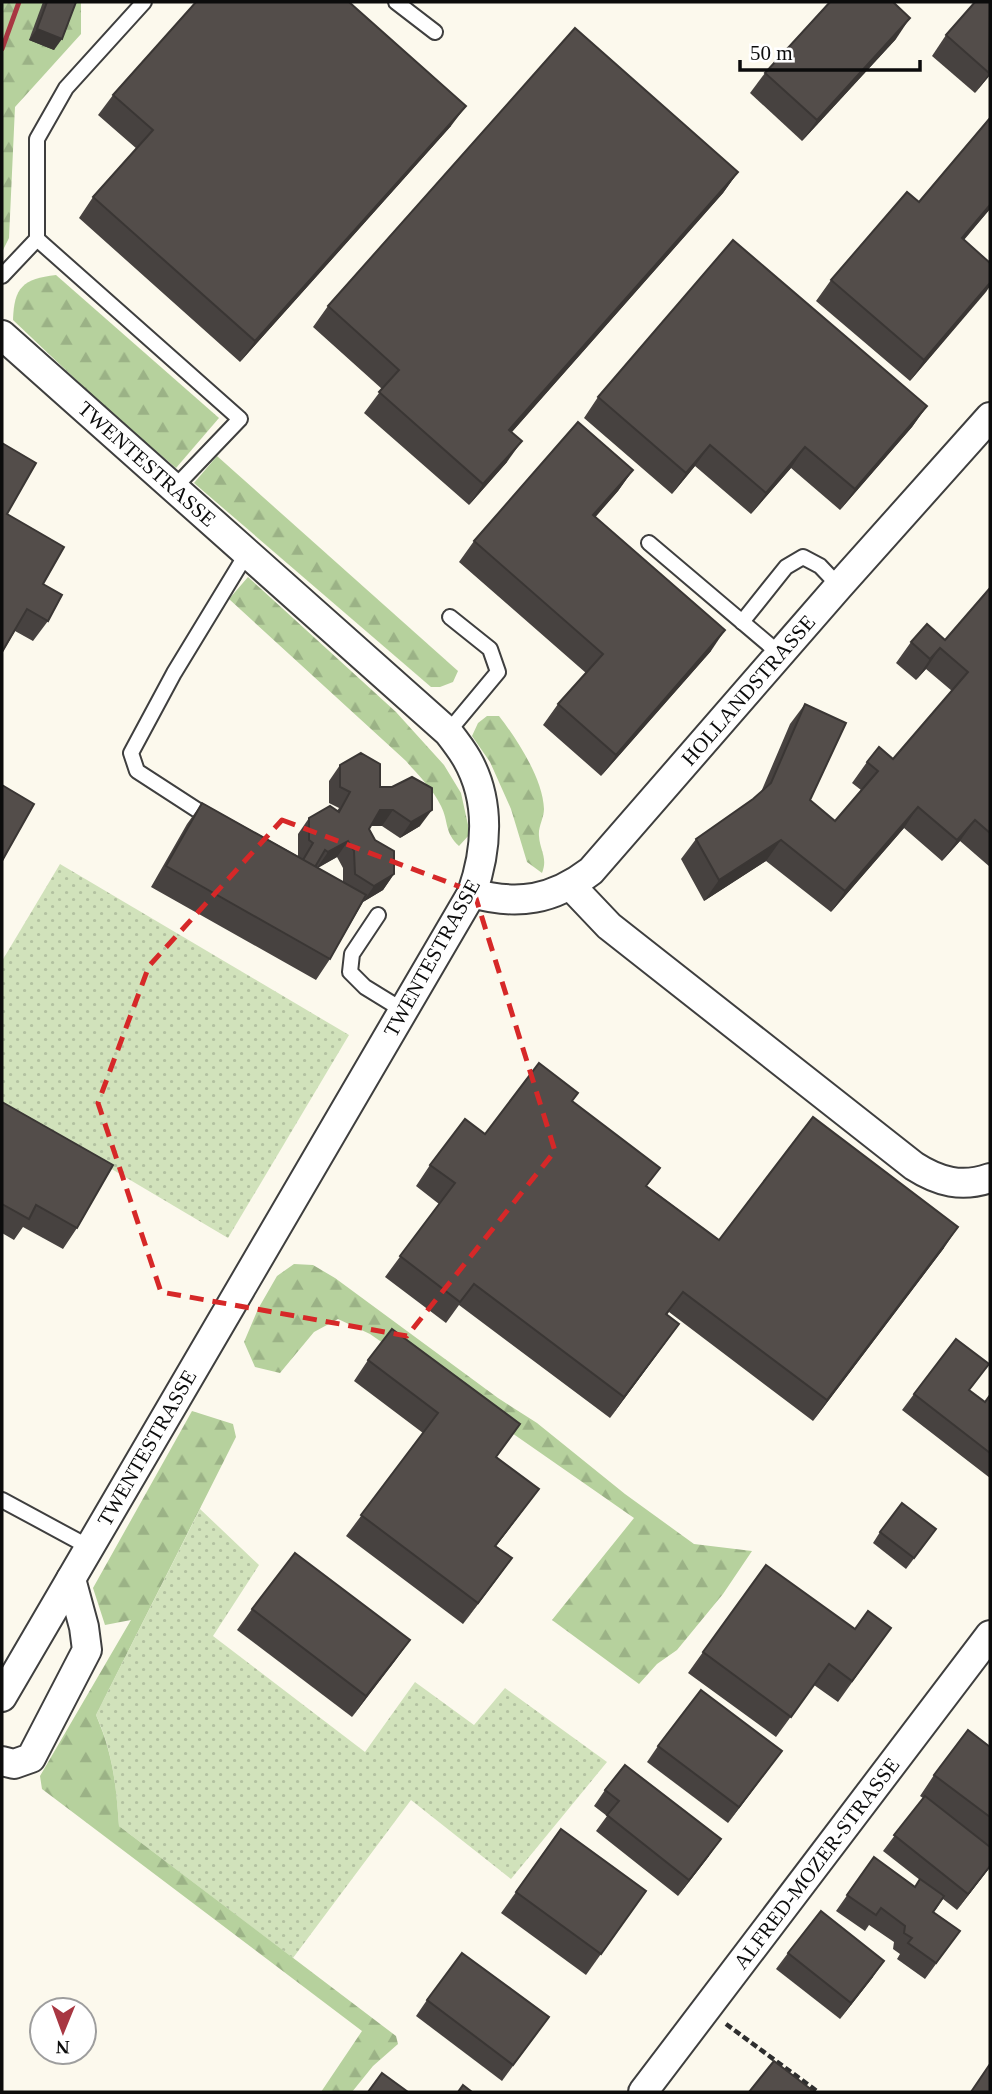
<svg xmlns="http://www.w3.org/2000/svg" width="992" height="2094" font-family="'Times New Roman',serif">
	<defs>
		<pattern id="grass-dots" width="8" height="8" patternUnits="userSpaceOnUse" patternTransform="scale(1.75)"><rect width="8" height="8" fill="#d1e2bb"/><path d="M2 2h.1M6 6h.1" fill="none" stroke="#b2c1a0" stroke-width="1.8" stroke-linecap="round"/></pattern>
		<pattern id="forest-firs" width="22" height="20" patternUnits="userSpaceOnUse" patternTransform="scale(1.75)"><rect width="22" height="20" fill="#b6d19d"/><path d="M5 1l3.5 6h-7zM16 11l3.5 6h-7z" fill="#9bb286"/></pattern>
	</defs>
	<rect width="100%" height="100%" fill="#fcf9ed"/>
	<g fill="url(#grass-dots)">
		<polygon points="60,864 349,1035 228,1238 2,1104 2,961"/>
		<path d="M 200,1509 L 259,1565 L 213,1636 L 365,1752 L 415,1682 L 474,1725 L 505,1688 L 607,1762 L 511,1879 L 411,1800 L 293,1958 L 119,1826 C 116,1786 113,1752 96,1715 Z"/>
	</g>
	<g fill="url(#forest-firs)">
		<polygon points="2,2 81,2 81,34 15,107 9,238 2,252"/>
		<path d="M 56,275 L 219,418 L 176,468 L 110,412 L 13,320 C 14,287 23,279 56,275 Z"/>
		<polygon points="217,456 458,671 453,682 440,687 431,687 194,483"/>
		<path d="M 248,577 L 396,712 L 444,765 L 461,793 L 470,834 L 459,846 C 444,832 449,822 441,806 C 433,789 418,775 406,761 L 229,599 Z"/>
		<path d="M 487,716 L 499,716 C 517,739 543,779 544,809 C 544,818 538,827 539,836 C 540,851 548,858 542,873 L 527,862 L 511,809 L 490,762 L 472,736 L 478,723 Z"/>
		<polygon points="294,1264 313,1265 335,1278 498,1398 537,1423 625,1494 694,1544 752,1551 723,1594 677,1650 657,1664 639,1684 552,1620 634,1518 370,1334 338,1319 314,1332 280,1373 255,1367 244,1342 258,1309 277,1276"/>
		<path d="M 192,1411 L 233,1424 L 236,1437 L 96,1715 C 113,1754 116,1784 119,1826 L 396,2036 L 398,2044 L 373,2066 L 352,2092 L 321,2092 L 362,2031 L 42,1789 L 40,1776 L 131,1620 L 105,1625 L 93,1588 Z"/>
	</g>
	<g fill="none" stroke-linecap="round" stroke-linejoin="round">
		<g stroke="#3f3f3f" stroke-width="18">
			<g id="service">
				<polyline points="396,2 435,32"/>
				<polyline points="37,239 37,139 66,88 144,2"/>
				<polyline points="2,276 37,239 240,419 174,488"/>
				<polyline points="649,543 780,654"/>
				<polyline points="742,622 786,567 803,557 820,566 839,586"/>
				<polyline points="448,732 498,672 490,649 450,617"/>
				<polyline points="211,819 137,771 131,753 174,673 247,553"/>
				<polyline points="378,915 352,954 350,972 365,987 404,1011"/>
				<polyline points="2,1500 89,1547"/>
			</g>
		</g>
		<g stroke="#3f3f3f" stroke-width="32">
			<g id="minor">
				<path id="s1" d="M 2,335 L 448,732 C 455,741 462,750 467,759 C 491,801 487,850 472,893 L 2,1697"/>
				<path d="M 571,886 L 609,926 L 914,1166 C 939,1182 962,1188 990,1178"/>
				<path id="s2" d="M 472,893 C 518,906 553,900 591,871 L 839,586 L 990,417"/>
				<polyline points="2,1761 14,1764 31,1758 87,1650 84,1627 71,1579"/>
				<path id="s3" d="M 643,2092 L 990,1635"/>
			</g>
		</g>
		<polyline stroke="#2e2e2e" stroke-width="4.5" stroke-dasharray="7 3.5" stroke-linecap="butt" points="726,2024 818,2092"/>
		<use href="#service" stroke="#fff" stroke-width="14"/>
		<use href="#minor" stroke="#fff" stroke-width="28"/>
		<polyline stroke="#a83742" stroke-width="5" points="2,49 19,2"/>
	</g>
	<g fill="#474240" fill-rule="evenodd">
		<polygon points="43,2 76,2 54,50 29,40"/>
		<polygon points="990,2 990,75 975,93 932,56 946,35"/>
		<polygon points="896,39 802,141 750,93 765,73"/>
		<polygon points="113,95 451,126 240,362 79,218 93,197 137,149 98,115"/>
		<polygon points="990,118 990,209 964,240 990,263 990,286 910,381 816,301 831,280 919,202"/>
		<polygon points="738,172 723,193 512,432 507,462 469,505 364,413 382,389 313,327 328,306"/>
		<polygon points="598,397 927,406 912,427 840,510 791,468 751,514 695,466 672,494 584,418"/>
		<polygon points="2,443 7,514 43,584 48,621 33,641 15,631 2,653"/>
		<polygon points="633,470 618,491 595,517 711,651 601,776 543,725 558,704 586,673 459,562 474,541"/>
		<polygon points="990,588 990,867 960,841 942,861 904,828 831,912 766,861 704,901 681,859 696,839 753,799 761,792 790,724 805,704 810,800 835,821 861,790 852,783 867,762 893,759 952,691 926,669 916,680 896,663 911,642 945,640"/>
		<path d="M 340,765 L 380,787 L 420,826 L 400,838 L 382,826 L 370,826 L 369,829 L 394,874 L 383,890 L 363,902 L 330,959 L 316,980 L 151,887 L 187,824 L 202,803 L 298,856 L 298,834 L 309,818 L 337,811 L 339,808 L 329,803 L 329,781 ZM 337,857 L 343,868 L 343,882 L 318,868 Z"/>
		<polygon points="572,1101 647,1186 719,1240 944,1248 813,1421 669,1312 667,1315 679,1324 610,1418 459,1305 446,1323 385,1277 439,1204 416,1186 430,1165"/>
		<polygon points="2,1102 77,1228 63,1249 23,1227 14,1240 2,1233"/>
		<polygon points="368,1360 497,1457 524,1509 496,1546 512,1558 463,1624 346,1536 423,1433 354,1381"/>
		<polygon points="970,1391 985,1402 990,1395 990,1478 902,1410 914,1394"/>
		<polygon points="880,1532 928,1540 906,1569 873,1543"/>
		<polygon points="252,1609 410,1640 352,1717 237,1630"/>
		<polygon points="891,1628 838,1702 814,1685 776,1737 688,1673 703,1652 855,1629"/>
		<polygon points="658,1746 770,1767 728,1823 647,1762"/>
		<polygon points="990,1747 990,1867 957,1910 943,1899 934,1912 960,1931 925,1979 897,1959 900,1954 893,1949 894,1942 869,1925 865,1931 836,1911 874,1857 915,1887 920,1880 883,1851 923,1798 920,1796 934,1775"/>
		<polygon points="605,1790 709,1856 678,1896 596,1831 607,1816 594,1806"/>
		<polygon points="561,1829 646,1891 586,1975 501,1913"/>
		<polygon points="788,1953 873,1977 840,2019 776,1969"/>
		<polygon points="427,2000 549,2017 502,2081 416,2016"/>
	</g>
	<g fill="#3a3634">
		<polygon points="910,18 896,39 802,141 817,120"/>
		<polygon points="37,29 62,39 54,50 29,40"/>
		<polygon points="990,72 990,75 975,93"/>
		<polygon points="466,106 451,126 240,362 255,341"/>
		<polygon points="738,172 723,193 495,451 509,430"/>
		<polygon points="990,205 990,209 947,259 962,238"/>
		<polygon points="990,283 990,286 986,292 910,381 924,360"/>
		<polygon points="927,406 912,427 840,510 855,489"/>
		<polygon points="522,441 507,462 469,505 483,484"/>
		<polygon points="710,445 695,466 672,494 686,473"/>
		<polygon points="805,447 791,468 751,514 766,493"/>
		<polygon points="633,470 618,491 579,536 593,515"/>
		<polygon points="725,630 711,651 601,776 616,755"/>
		<polygon points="940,648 926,669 916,680 930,659"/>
		<polygon points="918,807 904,828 831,912 845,891"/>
		<polygon points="380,810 393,810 382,826 369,826"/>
		<polygon points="432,810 420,826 400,838 411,822"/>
		<polygon points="975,820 960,841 942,861 957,840"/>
		<polygon points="781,840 766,861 704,901 719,880"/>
		<polygon points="348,841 337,857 317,868 328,852"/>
		<polygon points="394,874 383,890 363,902 374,886"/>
		<polygon points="958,1227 944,1248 813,1421 827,1400"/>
		<polygon points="679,1324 664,1345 610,1418 624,1397"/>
		<polygon points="539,1489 524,1509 481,1566 495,1546"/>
		<polygon points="512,1558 497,1579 463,1624 478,1603"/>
		<polygon points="410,1640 395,1661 352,1717 366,1696"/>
		<polygon points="782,1751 728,1823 739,1807"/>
		<polygon points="721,1839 709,1856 678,1896 689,1880"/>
		<polygon points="990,1866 990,1867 957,1910 968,1894"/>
		<polygon points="884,1961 873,1977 840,2019 851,2003"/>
	</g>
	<g fill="#534d4a" stroke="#3a3634" stroke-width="2">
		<polygon points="47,2 76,2 62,39 37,29"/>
		<polygon points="196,2 349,2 466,106 255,341 93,197 153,130 113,95"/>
		<polygon points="830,2 893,2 910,18 817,120 765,73"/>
		<polygon points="975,2 990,2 989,73 946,35"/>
		<polygon points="575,28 738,172 509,430 522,441 483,484 379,392 399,370 328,306"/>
		<polygon points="990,118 990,205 962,238 990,263 990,283 924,360 831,280 907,192 919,202"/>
		<polygon points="733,240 927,406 855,489 805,447 766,493 710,445 686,473 598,397"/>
		<polygon points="578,422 633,470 593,515 725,630 616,755 558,704 603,654 474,541"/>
		<polygon points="2,443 36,463 7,514 64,547 43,584 62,595 48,621 27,609 2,652"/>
		<polygon points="990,588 990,833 975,820 957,840 918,807 845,891 781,840 719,880 696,839 753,799 771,783 805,704 846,723 810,800 835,821 878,771 867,762 879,747 893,759 968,672 940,648 930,659 911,642 927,624 945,640"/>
		<polygon points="361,753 380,764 380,787 392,787 412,777 432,788 432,810 411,822 393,810 380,810 369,829 375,840 394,851 394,874 374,886 355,874 354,851 348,841 328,852 325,850 315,867 303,860 313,843 309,840 309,818 330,806 339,812 350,792 340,787 340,765"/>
		<polygon points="2,785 34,804 2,861"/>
		<polygon points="202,803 366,895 330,959 166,866"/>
		<polygon points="539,1063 578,1093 572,1101 660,1168 646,1186 719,1240 813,1117 958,1227 827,1400 683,1292 666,1314 679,1324 624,1397 474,1284 460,1302 400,1256 455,1183 430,1165 465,1119 485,1134"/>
		<polygon points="2,1102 113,1165 77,1228 36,1205 29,1219 2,1204"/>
		<polygon points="392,1329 520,1424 496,1457 539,1489 495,1546 512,1558 478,1603 361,1515 438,1413 368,1360"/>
		<polygon points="956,1339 989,1364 969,1390 985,1402 990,1395 990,1453 914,1394"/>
		<polygon points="902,1503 936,1529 914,1558 880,1532"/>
		<polygon points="295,1553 410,1640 366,1696 252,1609"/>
		<polygon points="766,1565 855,1629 868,1611 891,1628 852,1681 829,1664 791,1717 703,1652"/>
		<polygon points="701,1690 782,1751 739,1807 658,1746"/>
		<polygon points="968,1730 990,1747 990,1817 934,1775"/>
		<polygon points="625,1765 721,1839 689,1880 607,1815 619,1801 605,1790"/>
		<polygon points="925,1796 990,1847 990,1866 968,1894 894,1835"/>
		<polygon points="561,1829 646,1891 601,1954 516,1892"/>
		<polygon points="874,1857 915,1887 920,1879 944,1896 933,1912 960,1931 936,1963 908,1943 912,1938 904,1933 905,1926 881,1908 876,1915 847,1895"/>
		<polygon points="821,1911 884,1961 851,2003 788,1953"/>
		<polygon points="462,1953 549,2017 513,2065 427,2000"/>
		<polygon points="774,2061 812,2090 810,2092 749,2092"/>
		<polygon points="990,2064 990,2092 971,2092"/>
		<polygon points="382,2073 408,2092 368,2092"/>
		<polygon points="463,2085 472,2092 458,2092"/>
	</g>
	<path fill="none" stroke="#d62828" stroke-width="5" stroke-dasharray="14 9" stroke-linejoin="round" d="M 282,820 L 474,892 L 555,1151 L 407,1336 L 161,1292 L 98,1103 L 149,966 Z"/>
	<g text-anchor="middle" stroke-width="7" stroke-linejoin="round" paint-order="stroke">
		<g font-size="21" fill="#0c0c0c" stroke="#fff">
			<text dy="7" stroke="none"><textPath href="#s1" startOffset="194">TWENTESTRASSE</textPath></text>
			<text dy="7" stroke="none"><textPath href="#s2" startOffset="366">HOLLANDSTRASSE</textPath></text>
			<text transform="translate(432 958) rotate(-61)" y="7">TWENTESTRASSE</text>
			<text transform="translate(147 1448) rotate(-60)" y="7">TWENTESTRASSE</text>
			<text dy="7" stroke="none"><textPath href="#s3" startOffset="287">ALFRED-MOZER-STRASSE</textPath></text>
		</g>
	</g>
	<rect width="992" height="2094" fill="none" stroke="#0c0c0c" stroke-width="7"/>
	<g transform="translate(63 2031) rotate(181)"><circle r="33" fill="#ffffff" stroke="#9e9e9e" stroke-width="2"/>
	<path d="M0-5L12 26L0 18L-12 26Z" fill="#a83742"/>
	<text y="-10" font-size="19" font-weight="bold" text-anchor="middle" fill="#0c0c0c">N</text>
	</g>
	<path d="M740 60v10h180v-10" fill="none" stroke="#0c0c0c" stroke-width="3.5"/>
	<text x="750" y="60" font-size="21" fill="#0c0c0c" stroke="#ffffff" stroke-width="5" paint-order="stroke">50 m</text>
</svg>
